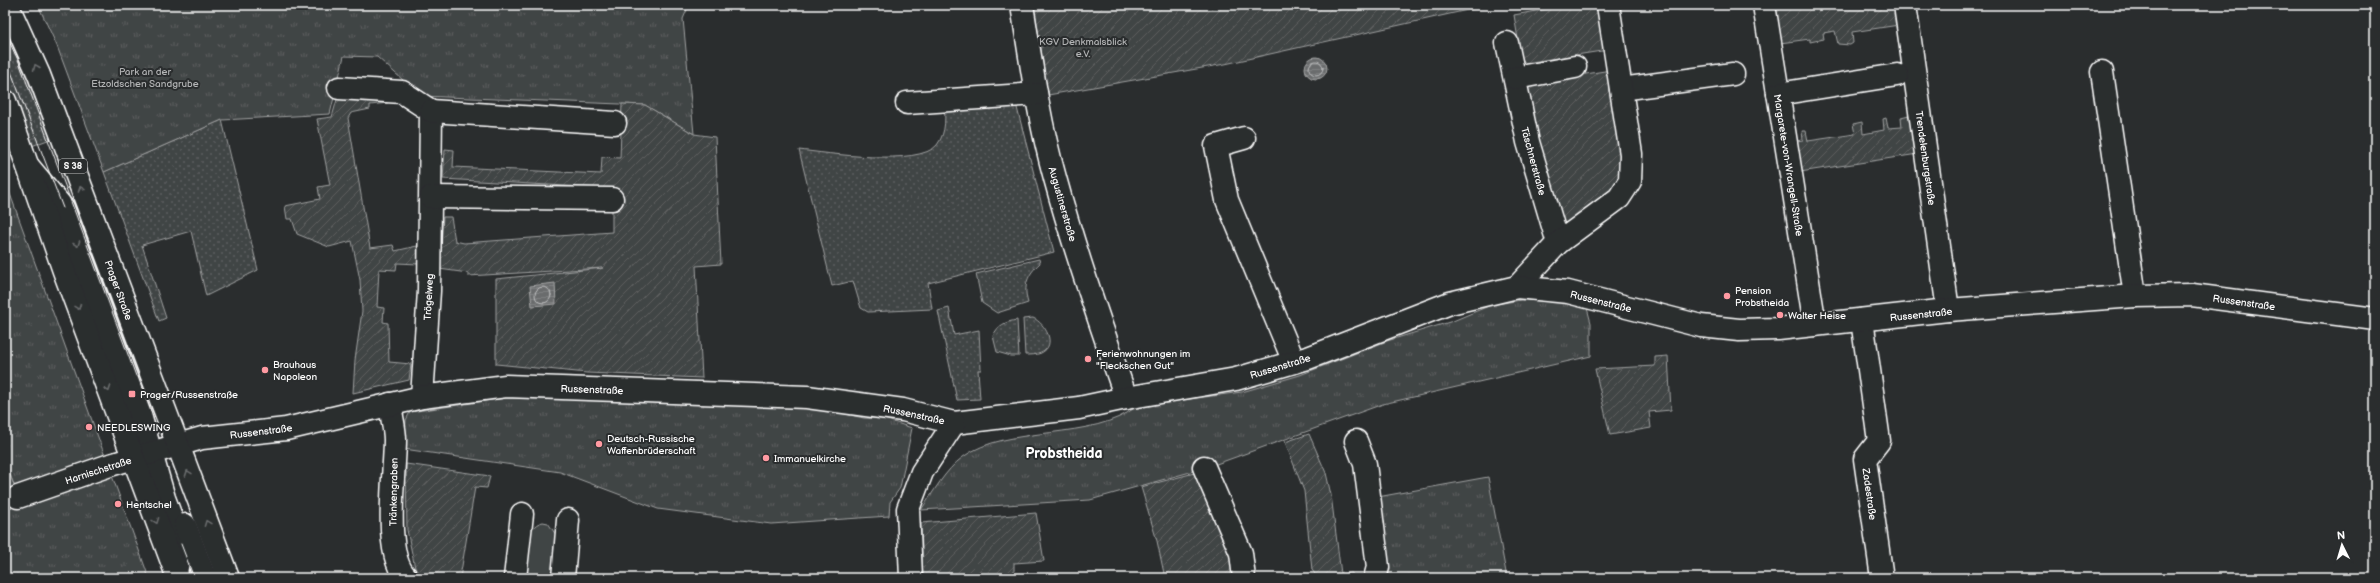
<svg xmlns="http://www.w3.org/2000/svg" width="2380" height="583" font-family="'Balsamiq Sans',sans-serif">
	<defs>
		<pattern id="grass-dots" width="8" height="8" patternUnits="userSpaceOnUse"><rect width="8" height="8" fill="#414445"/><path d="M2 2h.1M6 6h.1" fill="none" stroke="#5e6061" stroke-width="1.8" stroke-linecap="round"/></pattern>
		<pattern id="park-tufts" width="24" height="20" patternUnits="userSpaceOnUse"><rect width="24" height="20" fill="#414445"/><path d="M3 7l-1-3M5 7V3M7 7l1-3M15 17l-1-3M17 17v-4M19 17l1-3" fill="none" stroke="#5e6061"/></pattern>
		<pattern id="garden-furrows" width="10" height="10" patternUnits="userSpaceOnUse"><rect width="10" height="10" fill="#414445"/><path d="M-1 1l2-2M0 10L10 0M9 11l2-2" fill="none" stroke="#5e6061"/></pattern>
		<pattern id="water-rules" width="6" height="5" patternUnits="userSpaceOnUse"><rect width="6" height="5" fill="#6a6c6d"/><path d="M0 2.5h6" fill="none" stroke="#808283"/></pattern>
	</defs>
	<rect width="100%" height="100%" fill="#2a2d2e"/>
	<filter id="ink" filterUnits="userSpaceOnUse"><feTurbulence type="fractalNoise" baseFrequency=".025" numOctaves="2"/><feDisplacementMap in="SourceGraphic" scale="8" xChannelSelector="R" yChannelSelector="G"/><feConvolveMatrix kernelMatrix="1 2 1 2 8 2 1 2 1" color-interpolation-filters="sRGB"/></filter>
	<g filter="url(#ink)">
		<g fill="url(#grass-dots)" stroke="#a0a2a2">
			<polygon points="5,21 23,60 53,138 29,147 5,72"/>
			<path d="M 1015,100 L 1054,252 L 928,283 L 932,309 L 868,312 L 861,308 L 853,281 L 832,286 L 799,150 C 826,153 919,167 937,145 C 947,132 945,116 944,101 Z"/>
			<polygon points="222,120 258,270 206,296 191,231 142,245 166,318 159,321 104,172"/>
			<path d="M 1039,259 L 1040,263 C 1027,275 1023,286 1028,303 L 997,313 L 982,303 L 976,274 Z"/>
			<polygon points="949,308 954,335 979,330 981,370 978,370 980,399 957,400 938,311"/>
			<path d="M 1033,318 C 1045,323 1058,345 1041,353 C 1037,355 1030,355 1025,355 L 1023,319 Z"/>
			<path d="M 1017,320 L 1019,356 L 1011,356 L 997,352 L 993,336 C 998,325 1005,322 1017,320 Z"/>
		</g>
		<g fill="url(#park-tufts)" stroke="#a0a2a2">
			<polygon points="38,5 689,5 683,19 694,134 645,105 421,96 377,57 344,56 330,114 222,120 104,172 57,46"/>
			<polygon points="5,180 149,578 5,578 5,463 14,485 5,461"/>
			<path d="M 1521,300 L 1566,302 L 1587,308 L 1591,323 L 1591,356 L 1383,404 L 1208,467 L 1090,500 L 921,510 C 933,493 945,470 963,457 C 1007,424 1094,442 1137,406 L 1242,392 L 1300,375 L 1387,341 L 1453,321 L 1491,305 Z"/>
			<polygon points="506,398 798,404 864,418 884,419 912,428 900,488 890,502 889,516 771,524 658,509 560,472 404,449 406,420 410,412"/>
			<polygon points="1488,477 1507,578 1383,578 1372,498"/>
		</g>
		<g fill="url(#garden-furrows)" stroke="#a0a2a2">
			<polygon points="1034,5 1490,5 1225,64 1048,95"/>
			<polygon points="1570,5 1602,5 1608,50 1525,63 1521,57 1514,15"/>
			<polygon points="1775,5 1896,5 1899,25 1852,32 1853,43 1850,45 1838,44 1835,31 1823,33 1824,39 1810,42 1810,39 1780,43"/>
			<polygon points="1611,70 1626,153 1621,182 1563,225 1523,84"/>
			<polygon points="338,96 389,99 388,103 370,105 370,109 351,113 348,118 370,248 393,245 395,251 417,246 418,264 397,263 396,270 379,269 377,307 384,308 383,322 388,323 389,362 411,364 409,380 353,393 355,360 362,311 360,280 352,241 329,247 297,234 292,219 287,219 285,206 320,199 318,187 330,185 317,119 332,117"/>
			<polygon points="622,104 645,105 694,134 715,137 721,264 696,266 702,378 587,373 496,364 496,279 603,268 468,276 468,273 439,269 443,217 451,217 455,241 464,243 612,232 612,205 619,205 619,189 443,179 445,149 454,150 453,167 601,174 602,157 620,158"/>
			<polygon points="1913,114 1918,154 1800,172 1796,141 1803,140 1802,131 1806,131 1808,141 1855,134 1853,124 1862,122 1863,134 1884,130 1883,119 1886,118 1888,128 1902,127 1901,117"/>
			<polygon points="1668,356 1671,410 1649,412 1651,428 1610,435 1595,369 1655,366 1655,357"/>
			<polygon points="1309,434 1326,473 1331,495 1341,574 1352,573 1353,578 1318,578 1312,570 1304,491 1285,442"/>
			<polygon points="406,464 490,476 487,488 475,487 460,578 417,577 407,530"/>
			<polygon points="1202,471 1239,578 1165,578 1157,541 1141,487"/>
			<polygon points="1036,513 1044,561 1014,563 1014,578 923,578 921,523"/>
		</g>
		<path fill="#414445" stroke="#a0a2a2" d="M 543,522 L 548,523 L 556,535 L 551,578 L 523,578 C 525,562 523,525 543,522 Z"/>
		<g fill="url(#water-rules)" stroke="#a6a7a7">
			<circle cx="1316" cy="68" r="11"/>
			<polygon points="555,283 556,304 532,306 530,286"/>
		</g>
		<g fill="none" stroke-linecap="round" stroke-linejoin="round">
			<g stroke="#c3c4c5" stroke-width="1">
				<circle cx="1316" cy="68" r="7"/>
				<circle cx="543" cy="295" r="8"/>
			</g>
			<g stroke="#fff" stroke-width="25">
				<g id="minor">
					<path d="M 1022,5 C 1031,63 1039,121 1055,178 C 1075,252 1101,325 1126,398"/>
					<polyline points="1764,5 1815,325"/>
					<polyline points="1905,5 1948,310"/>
					<polyline points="1507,43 1528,142 1558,243"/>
					<polyline points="2102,72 2135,296"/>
					<polyline points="1515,78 1575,67"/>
					<polyline points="339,88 402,92 431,111 429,291 422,397"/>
					<polyline points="1621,89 1733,74"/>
					<polyline points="1778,94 1897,75"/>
					<polyline points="907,103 1036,94"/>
					<polyline points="431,111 615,123"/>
					<polyline points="1244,138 1216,146 1227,200 1294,362"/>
					<polyline points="28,166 63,208 140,415 164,498 181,544 176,573"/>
					<polyline points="431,197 612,199"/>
					<polyline points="1517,287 1558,243 1619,198 1630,181 1631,154 1608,5"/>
					<polyline points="1862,320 1879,441 1865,459 1882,578"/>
					<path d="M 390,404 C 391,415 395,428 395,440 C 395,472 382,556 407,578"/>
					<polyline points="1356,441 1365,464 1378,567 1375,578"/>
					<polyline points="1204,467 1241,553 1244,578"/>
					<polyline points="18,497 110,465 202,438 286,429 422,397 506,386 807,397 903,410 954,423 1079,408 1126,398 1236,379 1308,358 1450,303 1517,287 1568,292 1701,326 1739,330 1778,329 1948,310 2135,296 2192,295 2375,319"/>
					<polyline points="185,525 205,578"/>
					<polyline points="515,578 522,514"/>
					<polyline points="563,578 568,520"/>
					<polyline points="911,578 908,509 922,472 954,423"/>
				</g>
			</g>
			<g stroke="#fff" stroke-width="25">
				<g id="major">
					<polyline points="6,5 12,15 39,75 228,578"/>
					<polyline points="5,101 64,271 178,578"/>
				</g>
			</g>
			<use href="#minor" stroke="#2a2d2e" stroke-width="22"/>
			<use href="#major" stroke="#2a2d2e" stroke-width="22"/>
			<g stroke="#fff" stroke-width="1">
				<polyline points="5,33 19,62 136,376"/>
				<polyline points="5,56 63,208"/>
				<polyline points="181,544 194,578"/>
			</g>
		</g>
		<defs><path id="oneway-chevron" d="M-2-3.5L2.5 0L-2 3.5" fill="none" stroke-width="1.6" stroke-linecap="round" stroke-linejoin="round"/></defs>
		<g stroke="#6a6c6d">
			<use href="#oneway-chevron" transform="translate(36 67) rotate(-112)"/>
			<use href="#oneway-chevron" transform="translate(81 189) rotate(-110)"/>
			<use href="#oneway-chevron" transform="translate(77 244) rotate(70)"/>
			<use href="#oneway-chevron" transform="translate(78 307) rotate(69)"/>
			<use href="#oneway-chevron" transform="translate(108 389) rotate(70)"/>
			<use href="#oneway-chevron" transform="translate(188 473) rotate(-110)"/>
			<use href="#oneway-chevron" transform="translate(156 521) rotate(69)"/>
			<use href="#oneway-chevron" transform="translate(207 523) rotate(-111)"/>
		</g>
	</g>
	<g fill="#ff9aa2" stroke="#2a2d2e" stroke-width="1.5">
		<circle cx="1727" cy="296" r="4"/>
		<circle cx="1780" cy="315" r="4"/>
		<circle cx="1088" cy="359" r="4"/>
		<circle cx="265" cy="370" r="4"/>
		<rect x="128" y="390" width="8" height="8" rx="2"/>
		<circle cx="89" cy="427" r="4"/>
		<circle cx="599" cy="444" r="4"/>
		<circle cx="766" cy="458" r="4"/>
		<circle cx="118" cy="504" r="4"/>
	</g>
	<g text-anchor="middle" stroke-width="4" stroke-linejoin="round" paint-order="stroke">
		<rect fill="#2a2d2e" stroke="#bfc0c0" stroke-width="1" x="59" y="159" width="28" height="14" rx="3"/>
		<g font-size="9" font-weight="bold" fill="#fff">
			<text x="73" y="169">S 38</text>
		</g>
		<g font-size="10" fill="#b3b4b5" stroke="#2a2d2e">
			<text x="1083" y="45">KGV Denkmalsblick<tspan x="1083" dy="12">e.V.</tspan></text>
			<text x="145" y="75">Park an der<tspan x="145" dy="12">Etzoldschen Sandgrube</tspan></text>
		</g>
		<g font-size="10" fill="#fff" stroke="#2a2d2e">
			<text transform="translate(1926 158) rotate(82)" y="4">Trendelenburgstraße</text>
			<text transform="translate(1534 161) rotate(75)" y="4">Täschnerstraße</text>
			<text transform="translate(1789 165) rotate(81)" y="4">Margarete-von-Wrangell-Straße</text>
			<text transform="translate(1063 204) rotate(74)" y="4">Augustinerstraße</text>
			<text transform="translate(119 290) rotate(70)" y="4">Prager Straße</text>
			<text transform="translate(428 297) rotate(-87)" y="4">Trögelweg</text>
			<text transform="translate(1601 301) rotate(14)" y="4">Russenstraße</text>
			<text transform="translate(2244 302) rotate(8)" y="4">Russenstraße</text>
			<text transform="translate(1921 314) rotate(-6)" y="4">Russenstraße</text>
			<text transform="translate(1280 366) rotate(-17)" y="4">Russenstraße</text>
			<text transform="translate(592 389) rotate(2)" y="4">Russenstraße</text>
			<text transform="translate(914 414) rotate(12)" y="4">Russenstraße</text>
			<text transform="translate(261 431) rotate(-7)" y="4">Russenstraße</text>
			<text transform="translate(98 470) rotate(-18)" y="4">Harnischstraße</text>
			<text transform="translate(393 492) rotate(-89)" y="4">Tränkengraben</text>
			<text transform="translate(1870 494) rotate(82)" y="4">Zadestraße</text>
		</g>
		<g font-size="10" fill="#fff" stroke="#2a2d2e" text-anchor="start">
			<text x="1735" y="294">Pension<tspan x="1735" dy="12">Probstheida</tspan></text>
			<text x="1788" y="319">Walter Heise</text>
			<text x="1096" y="357">Ferienwohnungen im<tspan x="1096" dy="12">"Fleckschen Gut"</tspan></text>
			<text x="273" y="368">Brauhaus<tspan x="273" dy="12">Napoleon</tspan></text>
			<text x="140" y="398">Prager/Russenstraße</text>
			<text x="97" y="431">NEEDLESWING</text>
			<text x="607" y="442">Deutsch-Russische<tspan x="607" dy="12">Waffenbrüderschaft</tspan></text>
			<text x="774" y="462">Immanuelkirche</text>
			<text x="126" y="508">Hentschel</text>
		</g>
		<g font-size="14" font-weight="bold" fill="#fff" stroke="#2a2d2e">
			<text x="1064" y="458">Probstheida</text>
		</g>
	</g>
	<rect width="2380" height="583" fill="none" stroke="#2a2d2e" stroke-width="20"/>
	<rect x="10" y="10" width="2360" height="563" fill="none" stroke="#fff" stroke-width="1.5" filter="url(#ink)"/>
	<g transform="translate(2342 545) rotate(355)" stroke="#2a2d2e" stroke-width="3" paint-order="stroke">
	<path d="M0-3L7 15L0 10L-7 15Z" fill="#ffffff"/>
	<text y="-6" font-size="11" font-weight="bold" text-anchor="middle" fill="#ffffff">N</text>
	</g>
</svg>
